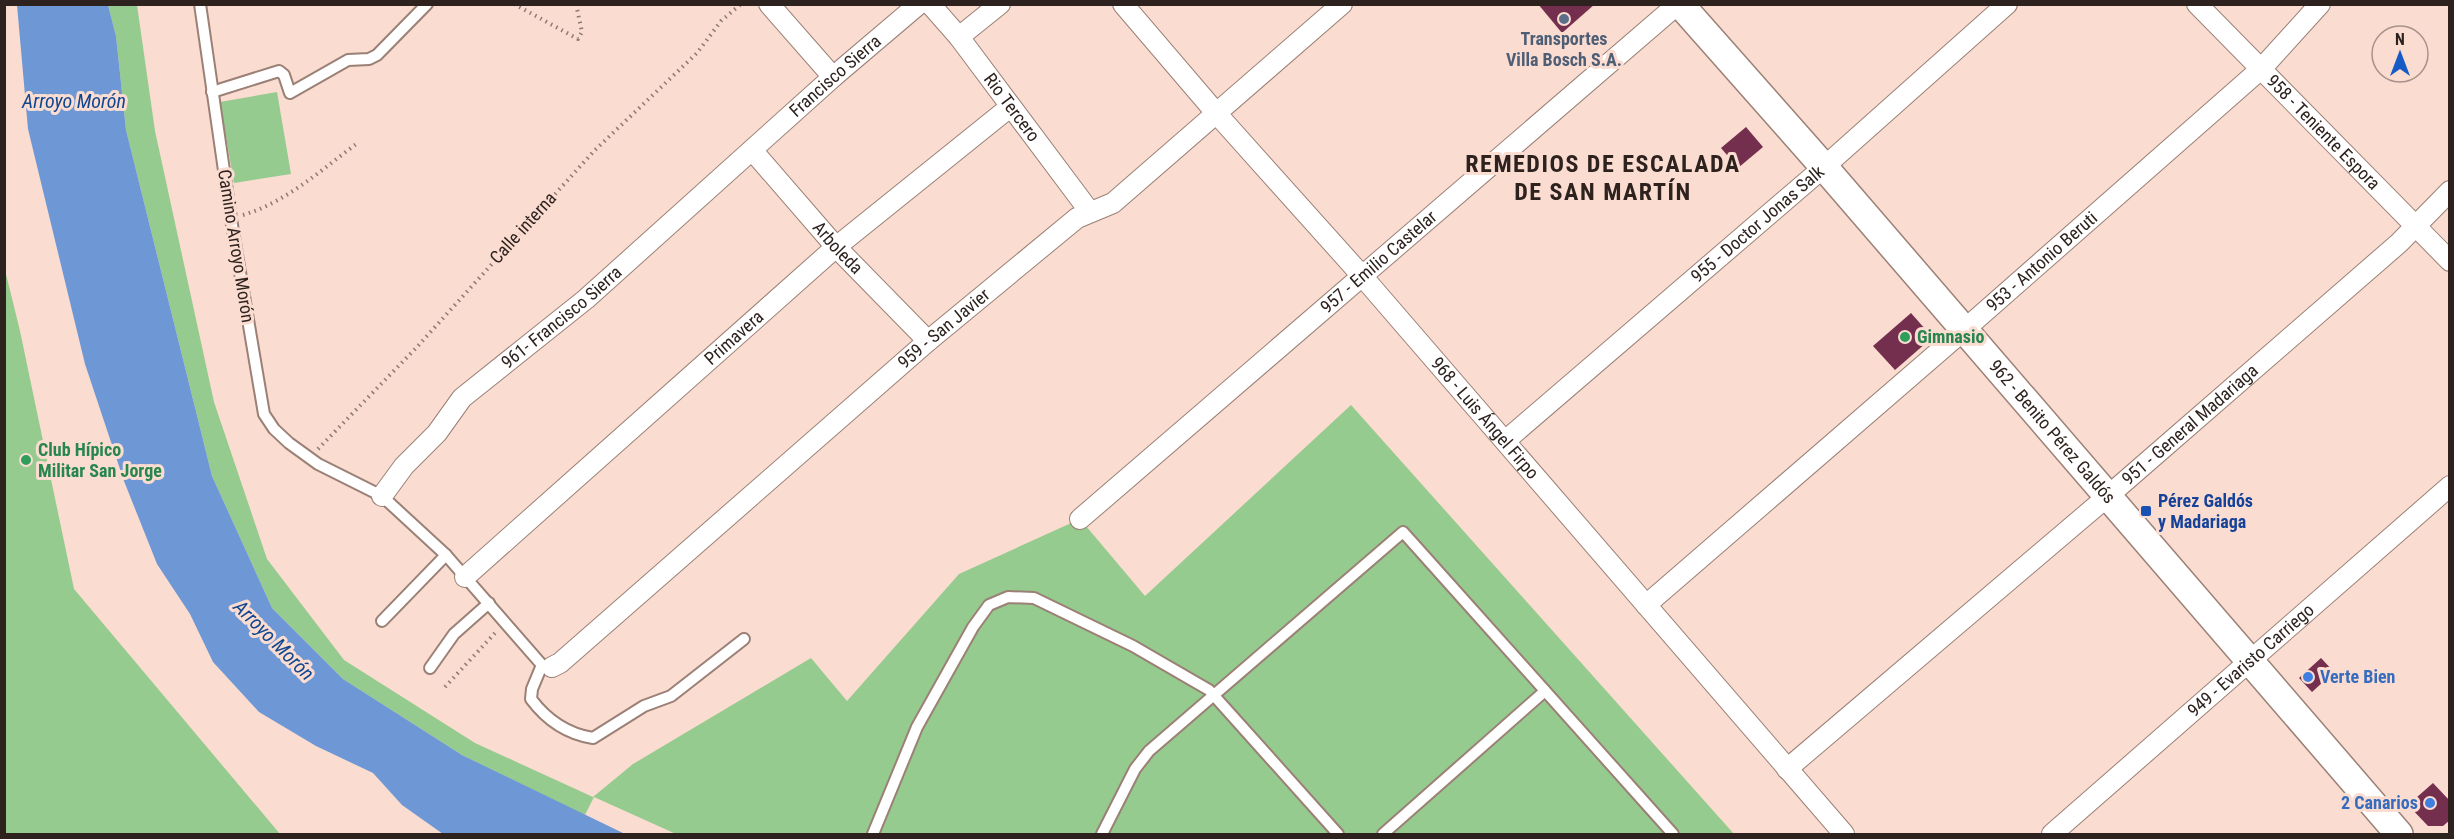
<svg xmlns="http://www.w3.org/2000/svg" width="2454" height="839" font-family="'Roboto Condensed',sans-serif">
	<rect width="100%" height="100%" fill="#fadcd1"/>
	<g fill="#95cb8e">
		<polygon points="108,5 137,5 155,131 214,402 267,559 344,660 475,743 593,797 633,764 811,658 847,701 959,574 1080,519 1145,596 1351,405 1734,834 676,834 594,797 585,815 462,755 343,679 272,608 212,476 126,130 116,36"/>
		<polygon points="277,92 291,174 234,183 220,102"/>
		<polygon points="5,270 20,331 74,589 280,834 5,834"/>
	</g>
	<polygon fill="#6d97d5" points="17,5 108,5 116,36 126,130 212,476 272,608 343,679 462,755 625,834 443,834 402,805 373,773 316,746 259,712 213,662 190,614 157,564 124,481 85,364 28,129"/>
	<g fill="#752f4e">
		<polygon points="1538,4 1595,4 1562,33"/>
		<polygon points="1746,127 1763,147 1738,168 1721,148"/>
		<polygon points="1911,313 1926,330 1926,343 1895,370 1873,346"/>
		<polygon points="2321,658 2334,672 2312,692 2299,678"/>
		<polygon points="2433,783 2450,801 2450,820 2443,826 2428,826 2408,805"/>
	</g>
	<g fill="none" stroke-linecap="round" stroke-linejoin="round">
		<g stroke="#9b8076" stroke-width="14">
			<g id="service">
				<polyline points="200,4 231,219 264,414 274,429 289,443 318,464 382,496 446,555 542,665 552,667"/>
				<polyline points="212,92 279,71 284,75 290,93 348,60 369,59 377,55 427,4"/>
				<polyline points="382,621 446,555"/>
				<path d="M 542,665 L 532,689 L 531,699 C 546,719 567,734 593,738 L 644,706 L 671,696 L 744,639"/>
				<polyline points="430,668 454,634 489,603"/>
				<polyline points="873,834 917,727 973,627 989,605 1008,597 1034,598 1133,646 1209,690 1338,834"/>
				<polyline points="1102,834 1135,769 1149,751 1403,532 1673,834"/>
				<polyline points="1383,834 1545,691"/>
			</g>
		</g>
		<g stroke="#9b8076" stroke-width="22">
			<g id="minor">
				<polyline points="769,4 833,77"/>
				<path id="s1" d="M 930,4 L 959,37 L 1090,212"/>
				<path id="s2" d="M 1123,4 L 1217,114 L 1363,277 L 1844,834"/>
				<path id="s3" d="M 2197,4 L 2450,261"/>
				<polyline points="959,37 1000,4"/>
				<path id="s4" d="M 752,150 L 836,247 L 928,341"/>
				<path id="s5" d="M 1505,441 L 1824,167 L 2007,4"/>
				<path id="s6" d="M 382,496 L 404,466 L 437,433 L 462,398 L 586,299 L 833,77 L 919,4"/>
				<path id="s7" d="M 1080,519 L 1678,4"/>
				<path id="s8" d="M 465,577 L 836,247 L 1010,107"/>
				<path id="s9" d="M 1646,605 L 1964,330 L 2262,68 L 2320,4"/>
				<path id="s10" d="M 552,667 L 560,663 L 928,341 L 1077,218 L 1113,203 L 1342,4"/>
				<path id="s11" d="M 1787,769 L 2108,496 L 2399,243 L 2450,191"/>
				<path id="s12" d="M 2052,834 L 2450,486"/>
			</g>
		</g>
		<g stroke="#9b8076" stroke-width="30">
			<g id="secondary">
				<path id="s13" d="M 1680,4 L 1824,167 L 2399,834"/>
			</g>
		</g>
		<g stroke="#8e7a72" stroke-width="4" stroke-dasharray="1.5 4.5" stroke-linecap="butt">
			<polyline points="514,4 578,39 582,32 576,4"/>
			<path d="M 243,215 C 287,202 322,169 359,142"/>
			<polyline points="318,449 417,347 594,151 697,53 721,21 741,4"/>
			<polyline points="445,687 495,633"/>
		</g>
		<use href="#service" stroke="#fff" stroke-width="10"/>
		<use href="#minor" stroke="#fff" stroke-width="20"/>
		<use href="#secondary" stroke="#fff" stroke-width="27"/>
	</g>
	<circle fill="#5c6f8a" stroke="#fadcd1" stroke-width="2" cx="1564" cy="19" r="6"/>
	<g fill="#2e9e5b" stroke="#fadcd1" stroke-width="2">
		<circle cx="1905" cy="337" r="6"/>
		<circle cx="26" cy="460" r="6"/>
	</g>
	<rect fill="#1a4fb4" stroke="#fadcd1" stroke-width="2" x="2140" y="505" width="12" height="12" rx="3"/>
	<g fill="#3f7fe0" stroke="#fadcd1" stroke-width="2">
		<circle cx="2308" cy="677" r="6"/>
		<circle cx="2430" cy="803" r="6"/>
	</g>
	<g text-anchor="middle" stroke-width="6" stroke-linejoin="round" paint-order="stroke">
		<g font-size="18" font-weight="bold" fill="#4e5e75" stroke="#fadcd1">
			<text x="1564" y="45">Transportes<tspan x="1564" dy="21">Villa Bosch S.A.</tspan></text>
		</g>
		<g font-size="18" fill="#2d221e" stroke="#fadcd1">
			<text dy="6" stroke="none"><textPath href="#s6" startOffset="620">Francisco Sierra</textPath></text>
			<text dy="6" stroke="none"><textPath href="#s1" startOffset="132">Rio Tercero</textPath></text>
			<text dy="6" stroke="none"><textPath href="#s3" startOffset="180">958 - Teniente Espora</textPath></text>
			<text dy="6" stroke="none"><textPath href="#s5" startOffset="333">955 - Doctor Jonas Salk</textPath></text>
			<text transform="translate(523 228) rotate(-48)" y="6">Calle interna</text>
			<text transform="translate(236 246) rotate(81)" y="6">Camino Arroyo Morón</text>
			<text dy="6" stroke="none"><textPath href="#s4" startOffset="130">Arboleda</textPath></text>
			<text dy="6" stroke="none"><textPath href="#s7" startOffset="394">957 - Emilio Castelar</textPath></text>
			<text dy="6" stroke="none"><textPath href="#s9" startOffset="524">953 - Antonio Beruti</textPath></text>
			<text dy="6" stroke="none"><textPath href="#s6" startOffset="255">961- Francisco Sierra</textPath></text>
			<text dy="6" stroke="none"><textPath href="#s10" startOffset="518">959 - San Javier</textPath></text>
			<text dy="6" stroke="none"><textPath href="#s8" startOffset="360">Primavera</textPath></text>
			<text dy="6" stroke="none"><textPath href="#s2" startOffset="550">968 - Luis Ángel Firpo</textPath></text>
			<text dy="6" stroke="none"><textPath href="#s11" startOffset="530">951 - General Madariaga</textPath></text>
			<text dy="6" stroke="none"><textPath href="#s13" startOffset="567">962 - Benito Pérez Galdós</textPath></text>
			<text dy="6" stroke="none"><textPath href="#s12" startOffset="264">949 - Evaristo Carriego</textPath></text>
		</g>
		<g font-size="18" font-weight="bold" fill="#27864d" stroke="#fadcd1" text-anchor="start">
			<text x="1917" y="343">Gimnasio</text>
			<text x="38" y="456">Club Hípico<tspan x="38" dy="21">Militar San Jorge</tspan></text>
		</g>
		<g font-size="18" font-weight="bold" fill="#164399" stroke="#fadcd1" text-anchor="start">
			<text x="2158" y="507">Pérez Galdós<tspan x="2158" dy="21">y Madariaga</tspan></text>
		</g>
		<g font-size="18" font-weight="bold" fill="#366cbe" stroke="#fadcd1" text-anchor="start">
			<text x="2320" y="683">Verte Bien</text>
			<text x="2418" y="809" text-anchor="end">2 Canarios</text>
		</g>
		<g font-size="20" font-style="italic" fill="#104690" stroke="#fadcd1">
			<text x="74" y="108">Arroyo Morón</text>
			<text transform="translate(274 640) rotate(45)" y="7">Arroyo Morón</text>
		</g>
		<g font-size="24" font-weight="bold" letter-spacing="1.5" fill="#2d221e" stroke="#fadcd1">
			<text x="1603" y="172">REMEDIOS DE ESCALADA<tspan x="1603" dy="28">DE SAN MARTÍN</tspan></text>
		</g>
	</g>
	<rect width="2454" height="839" fill="none" stroke="#2d221e" stroke-width="12"/>
	<g transform="translate(2400 54)"><circle r="28" fill="#fadcd1" stroke="#a89289" stroke-width="1.5"/>
	<path d="M0-4.5L10 22L0 15L-10 22Z" fill="#155ac5"/>
	<text y="-9" font-size="16" font-weight="bold" text-anchor="middle" fill="#2d221e">N</text>
	</g>
</svg>
